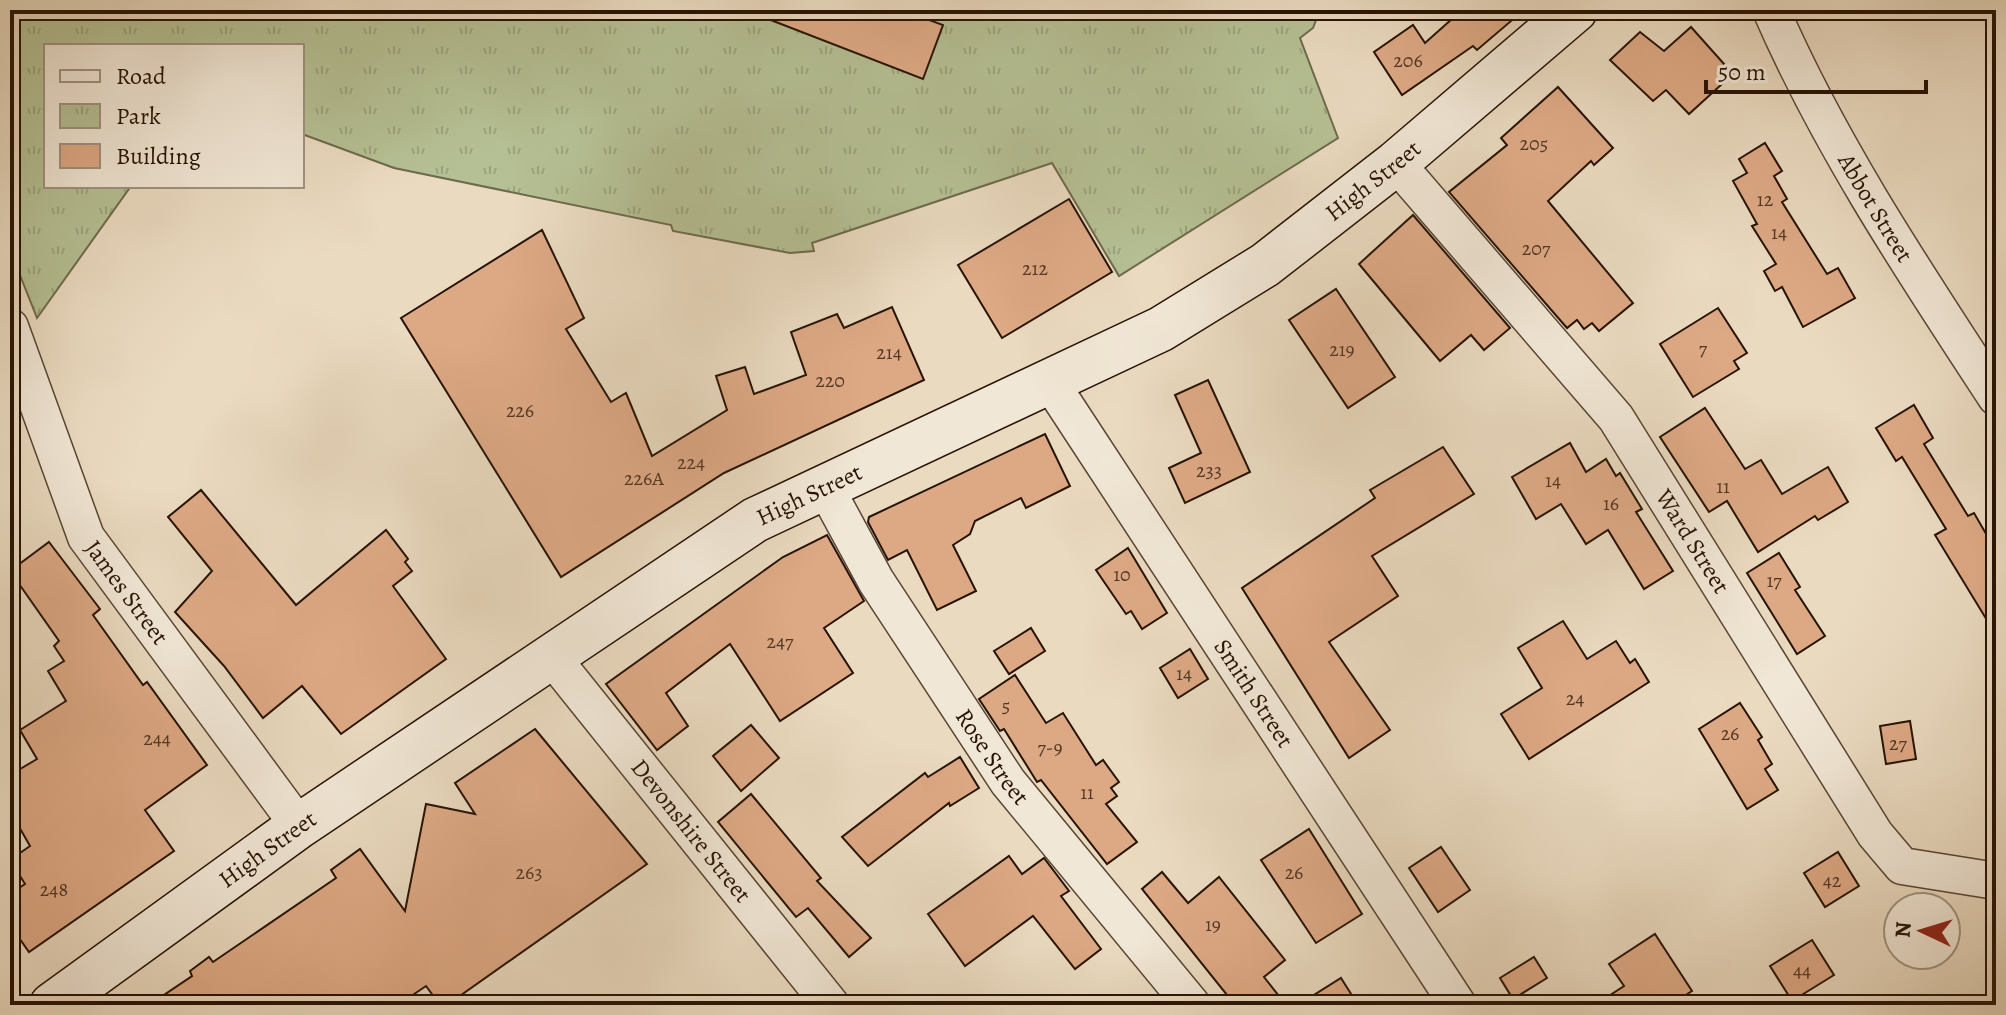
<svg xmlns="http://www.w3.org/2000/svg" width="2006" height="1015" font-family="Alegreya,serif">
	<defs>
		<pattern id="park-tufts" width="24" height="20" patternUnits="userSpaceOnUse" patternTransform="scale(2)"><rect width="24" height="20" fill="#b5c094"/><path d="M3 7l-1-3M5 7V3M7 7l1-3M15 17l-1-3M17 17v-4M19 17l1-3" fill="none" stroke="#9ca47e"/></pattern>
	</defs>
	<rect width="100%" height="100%" fill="#eadac0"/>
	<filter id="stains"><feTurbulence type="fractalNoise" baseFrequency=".0025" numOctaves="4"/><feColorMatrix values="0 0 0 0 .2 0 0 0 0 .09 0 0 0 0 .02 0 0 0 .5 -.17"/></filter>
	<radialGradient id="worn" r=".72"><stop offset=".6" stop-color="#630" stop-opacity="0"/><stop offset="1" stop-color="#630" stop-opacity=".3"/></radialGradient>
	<polygon fill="url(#park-tufts)" stroke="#6e6a4c" stroke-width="2" points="10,10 1320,10 1313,28 1300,38 1338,138 1119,276 1052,163 812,243 814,251 790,253 673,231 671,225 394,168 302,134 302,46 46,46 46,186 131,186 37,318 10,250"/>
	<g fill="#dda985" stroke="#271304" stroke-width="2">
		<polygon points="745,10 902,10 943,25 923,79"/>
		<polygon points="1462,10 1524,10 1477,50 1473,46 1402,95 1374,52 1413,25 1425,43"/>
		<polygon points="1691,27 1733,74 1689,114 1666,90 1653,101 1610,60 1640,32 1664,51"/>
		<polygon points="1558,87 1613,148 1594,165 1591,161 1548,201 1633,303 1599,331 1592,323 1584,329 1577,320 1567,328 1449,192 1507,145 1501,138"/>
		<polygon points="1765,143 1782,171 1774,176 1787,199 1782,202 1827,274 1838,268 1855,298 1803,327 1782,287 1775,291 1764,271 1776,264 1752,226 1757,224 1733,181 1747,173 1739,159"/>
		<polygon points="1069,199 1112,272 1002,338 958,265"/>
		<polygon points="1413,215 1510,328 1484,350 1471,335 1440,361 1359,264"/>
		<polygon points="542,230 584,318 566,329 611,402 626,393 652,456 727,410 716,376 745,367 754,394 806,375 791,332 837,314 844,328 892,307 924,380 724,473 561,577 401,318"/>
		<polygon points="1336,289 1395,377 1348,408 1289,320"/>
		<polygon points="1718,308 1747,353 1734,361 1739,369 1693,397 1660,344"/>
		<polygon points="1208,380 1250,472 1185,503 1169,468 1201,453 1175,395"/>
		<polygon points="1914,405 1933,438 1924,444 1968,516 1974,513 1996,551 1996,635 1935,535 1946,529 1902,457 1896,461 1876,428"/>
		<polygon points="1705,408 1745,469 1761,460 1782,494 1828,467 1848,502 1818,520 1815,516 1758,552 1727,501 1709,512 1660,437"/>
		<polygon points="1045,434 1070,486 1026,508 1021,498 975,521 970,534 953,545 976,591 937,610 907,550 888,560 868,522 869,517"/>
		<polygon points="1570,443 1586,472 1606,459 1616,476 1620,473 1642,509 1636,512 1673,571 1644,589 1608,530 1586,544 1561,504 1536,519 1512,477"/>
		<polygon points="1443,447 1474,494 1372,556 1398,596 1329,642 1390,730 1349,758 1242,588 1375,498 1370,490"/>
		<polygon points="201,490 296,605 386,530 408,559 405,562 412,571 393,586 446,659 341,734 302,686 263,718 224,666 175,612 212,571 168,517"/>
		<polygon points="827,535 864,601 824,628 853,673 780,721 730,644 666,693 688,726 657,750 606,684 783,557"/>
		<polygon points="49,542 100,609 93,615 143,685 147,682 207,765 145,810 174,851 29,952 10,925 10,894 25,884 10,860 30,846 10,811 10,775 37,759 20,730 66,701 48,671 64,661 54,646 59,641 10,571"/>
		<polygon points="1128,548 1167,613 1142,629 1131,611 1126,614 1096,570"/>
		<polygon points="1779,553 1800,587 1795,590 1825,636 1797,654 1747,573"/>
		<polygon points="1563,621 1587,659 1616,641 1630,663 1635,659 1649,682 1529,759 1501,714 1542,688 1518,648"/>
		<polygon points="1031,628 1045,651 1009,674 994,651"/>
		<polygon points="1190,649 1208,679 1178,698 1160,668"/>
		<polygon points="1015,675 1046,723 1063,713 1096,765 1103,760 1119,782 1111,788 1117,796 1106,804 1137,842 1107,864 1041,780 1037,782 1004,729 1000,731 979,699"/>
		<polygon points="1740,703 1762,737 1758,740 1772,764 1765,769 1778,790 1747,809 1699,729"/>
		<polygon points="1910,721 1916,759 1886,764 1880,726"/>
		<polygon points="751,725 779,758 741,791 713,756"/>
		<polygon points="535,729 647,864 447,1005 440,1005 426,986 398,1005 149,1005 192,976 190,971 209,957 213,962 336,878 331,870 360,849 405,911 426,804 475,814 455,783"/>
		<polygon points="960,757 979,788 950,806 949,803 868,866 842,837 925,773 928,777"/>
		<polygon points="751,794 821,878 817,881 871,938 849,957 808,908 796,917 718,822"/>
		<polygon points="1309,829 1362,914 1316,943 1261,860"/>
		<polygon points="1441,847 1470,890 1438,912 1409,868"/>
		<polygon points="1838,852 1859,886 1825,907 1804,873"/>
		<polygon points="1009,856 1022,874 1044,858 1069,891 1061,896 1101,949 1075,969 1033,916 965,966 928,914"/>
		<polygon points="1162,872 1188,903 1219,877 1285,960 1264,977 1286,1005 1235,1005 1142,889"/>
		<polygon points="1655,934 1692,991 1670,1005 1595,1005 1624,986 1609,964"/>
		<polygon points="1812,940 1834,975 1792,1001 1770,966"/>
		<polygon points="1534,957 1547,978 1513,999 1500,978"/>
		<polygon points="1341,978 1358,1005 1298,1005"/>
	</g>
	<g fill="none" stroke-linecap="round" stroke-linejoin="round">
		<g stroke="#584533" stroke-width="39">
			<g id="minor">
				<path id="s1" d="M 1771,10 C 1830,146 1915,273 1996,397"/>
				<path id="s2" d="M 1396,163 L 1616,418 L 1875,834 L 1902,866 L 1996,881"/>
				<path id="s3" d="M 10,327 L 86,537 L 299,826"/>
				<path id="s4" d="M 1050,382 L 1458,1005"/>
				<path id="s5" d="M 824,485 L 876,581 L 1008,782 L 1192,1005"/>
				<path id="s6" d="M 551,656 L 831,1005"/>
			</g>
		</g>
		<g stroke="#271304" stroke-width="47">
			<g id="secondary">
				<path id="s7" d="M 52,1005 L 299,826 L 755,520 L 1161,329 L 1265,265 L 1396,163 L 1575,10"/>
			</g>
		</g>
		<use href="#minor" stroke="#f1e7d6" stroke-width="36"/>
		<use href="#secondary" stroke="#f1e7d6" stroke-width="44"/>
	</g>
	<g text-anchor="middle" stroke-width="6" stroke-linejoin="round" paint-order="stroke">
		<g font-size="20" fill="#543824">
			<text x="1408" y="67">206</text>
			<text x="1534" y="150">205</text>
			<text x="1765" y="206">12</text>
			<text x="1779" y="239">14</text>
			<text x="1536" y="255">207</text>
			<text x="1035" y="275">212</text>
			<text x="1703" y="355">7</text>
			<text x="1342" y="356">219</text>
			<text x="889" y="359">214</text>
			<text x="830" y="387">220</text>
			<text x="520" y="417">226</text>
			<text x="691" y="469">224</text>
			<text x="1209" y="477">233</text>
			<text x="644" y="485">226A</text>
			<text x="1553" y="487">14</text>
			<text x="1723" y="493">11</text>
			<text x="1611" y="510">16</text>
			<text x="1122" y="581">10</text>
			<text x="1774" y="587">17</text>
			<text x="780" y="648">247</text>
			<text x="1184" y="680">14</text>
			<text x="1575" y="705">24</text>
			<text x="1006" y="712">5</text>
			<text x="1730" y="740">26</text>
			<text x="157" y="745">244</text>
			<text x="1898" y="750">27</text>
			<text x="1050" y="754">7-9</text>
			<text x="1087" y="799">11</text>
			<text x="529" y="879">263</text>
			<text x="1294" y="879">26</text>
			<text x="1832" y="887">42</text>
			<text x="54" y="896">248</text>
			<text x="1213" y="931">19</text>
			<text x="1802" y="977">44</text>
		</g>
		<g font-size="24" fill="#271304" stroke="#f1e7d6">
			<text dy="8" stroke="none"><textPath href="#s7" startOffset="1562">High Street</textPath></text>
			<text dy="8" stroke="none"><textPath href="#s1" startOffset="224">Abbot Street</textPath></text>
			<text dy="8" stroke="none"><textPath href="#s7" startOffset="914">High Street</textPath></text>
			<text dy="8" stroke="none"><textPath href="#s2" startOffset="482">Ward Street</textPath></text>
			<text dy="8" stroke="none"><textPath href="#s3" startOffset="292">James Street</textPath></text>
			<text dy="8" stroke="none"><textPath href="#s4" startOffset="372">Smith Street</textPath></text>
			<text dy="8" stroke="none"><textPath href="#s5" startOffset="320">Rose Street</textPath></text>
			<text dy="8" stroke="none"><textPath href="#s6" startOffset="224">Devonshire Street</textPath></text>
			<text dy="8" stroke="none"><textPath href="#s7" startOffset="266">High Street</textPath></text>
		</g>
	</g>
	<rect width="2006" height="1015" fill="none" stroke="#eadac0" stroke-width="40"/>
	<rect x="12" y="12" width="1982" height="991" fill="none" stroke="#271304" stroke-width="4"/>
	<rect x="20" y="20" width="1966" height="975" fill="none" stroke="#271304" stroke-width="2"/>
	<rect x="44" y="44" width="260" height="144" fill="#f1e7d6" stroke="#a09282" stroke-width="2"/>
	<rect x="60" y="70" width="40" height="12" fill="#f1e7d6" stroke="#a09282" stroke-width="2"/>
	<text x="116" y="84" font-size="24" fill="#271304">Road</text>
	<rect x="60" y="104" width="40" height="24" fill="url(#park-tufts)" stroke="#a09282" stroke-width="2"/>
	<text x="116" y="124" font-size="24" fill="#271304">Park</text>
	<rect x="60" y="144" width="40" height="24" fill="#dda985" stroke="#a09282" stroke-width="2"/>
	<text x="116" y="164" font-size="24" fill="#271304">Building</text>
	<g transform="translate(1922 931) rotate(274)"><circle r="38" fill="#f1e7d6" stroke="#a09282" stroke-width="2"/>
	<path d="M0-6L14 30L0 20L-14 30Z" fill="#8f2418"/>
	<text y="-12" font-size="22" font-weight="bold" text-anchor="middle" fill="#271304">N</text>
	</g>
	<path d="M1706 80v12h220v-12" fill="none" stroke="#271304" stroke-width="4"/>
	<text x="1718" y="80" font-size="24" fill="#271304" stroke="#f1e7d6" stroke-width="6" paint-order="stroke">50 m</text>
	<rect width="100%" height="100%" filter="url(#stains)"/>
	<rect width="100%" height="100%" fill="url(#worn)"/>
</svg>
